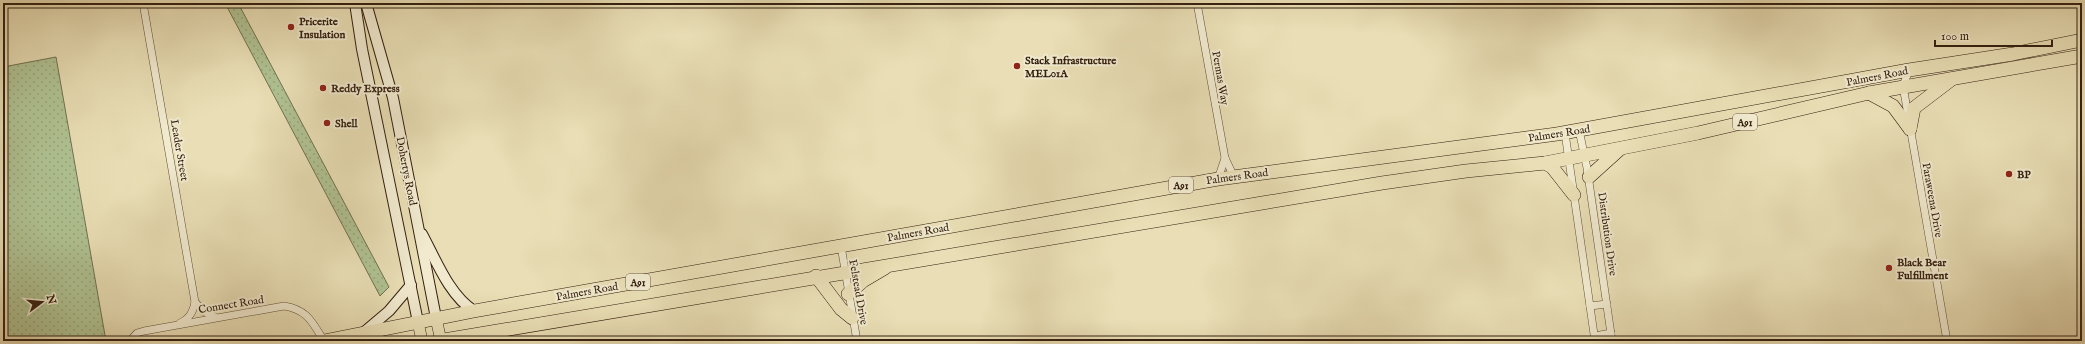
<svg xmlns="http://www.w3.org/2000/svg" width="2085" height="344" font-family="'IM FELL English',serif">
	<defs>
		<pattern id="green-dots" width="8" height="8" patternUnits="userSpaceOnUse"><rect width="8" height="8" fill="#b0c292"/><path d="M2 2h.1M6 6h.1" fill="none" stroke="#98a67d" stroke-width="1.8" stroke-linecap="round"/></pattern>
	</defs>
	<rect width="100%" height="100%" fill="#e9deb5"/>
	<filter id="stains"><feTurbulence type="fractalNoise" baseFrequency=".005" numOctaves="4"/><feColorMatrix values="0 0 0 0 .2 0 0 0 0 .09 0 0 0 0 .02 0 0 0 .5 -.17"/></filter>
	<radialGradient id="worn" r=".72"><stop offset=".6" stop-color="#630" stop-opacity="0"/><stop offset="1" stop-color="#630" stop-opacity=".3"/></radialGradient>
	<g fill="url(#green-dots)" stroke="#727151">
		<polygon points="225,3 238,3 389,287 380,296"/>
		<polygon points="56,57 106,341 3,341 3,67"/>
	</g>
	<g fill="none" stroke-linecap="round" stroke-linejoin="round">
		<g stroke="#615039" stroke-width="8">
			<g id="street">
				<path d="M 143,3 L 195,302 C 193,312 190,318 180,323"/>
				<polyline points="1197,3 1225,158 1234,177"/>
				<polyline points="1909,70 1903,86 1947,341"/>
				<polyline points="1579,130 1587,168 1612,341"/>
				<polyline points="1565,133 1595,341"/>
				<polyline points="1218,179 1225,158"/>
				<polyline points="841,246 857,341"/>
				<polyline points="195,302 203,311 215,317"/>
				<polyline points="1590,306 1607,304"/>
				<polyline points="1595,336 1611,333"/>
				<path d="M 130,341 L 137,333 L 144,331 L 284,306 C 308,310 312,322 324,341"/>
			</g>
		</g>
		<g stroke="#342010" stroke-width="12">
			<g id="secondary">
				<polyline points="355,3 362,49 418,322"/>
				<polyline points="366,3 393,98 436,318"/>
				<path d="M 422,234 C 436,260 449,295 474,311"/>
				<polyline points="363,333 389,311 411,285"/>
			</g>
		</g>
		<g stroke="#342010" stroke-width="12">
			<g id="primary">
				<polyline points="436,318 441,341"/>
				<polyline points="418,322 422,341"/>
			</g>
		</g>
		<g stroke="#342010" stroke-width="14">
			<g id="highway">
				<polyline points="1869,93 1893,106 1910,129"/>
				<polyline points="1910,129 1914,108 1952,79"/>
				<polyline points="1545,163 1552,167 1574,195"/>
				<polyline points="1589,177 1620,149"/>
				<polyline points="816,276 841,309 852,318"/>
				<polyline points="848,294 863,281 885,268"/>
				<polyline points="324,341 474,311 1218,179 1557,134 1909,70 2013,54 2082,40"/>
				<polyline points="438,341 1382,183 1466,171 1545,163 1698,133 1869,93 2082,56"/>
			</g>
		</g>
		<use href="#street" stroke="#f1eacf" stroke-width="7"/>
		<use href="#secondary" stroke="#f1eacf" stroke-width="10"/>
		<use href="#primary" stroke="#e9deb5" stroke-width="11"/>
		<use href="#highway" stroke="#e9deb5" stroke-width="13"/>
	</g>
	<g fill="#8f2418" stroke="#f1eacf" stroke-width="1.5">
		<circle cx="291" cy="27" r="4"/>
		<circle cx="1017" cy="66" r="4"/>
		<circle cx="323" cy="88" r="4"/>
		<circle cx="327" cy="123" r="4"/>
		<circle cx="2009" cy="174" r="4"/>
		<circle cx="1889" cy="268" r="4"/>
	</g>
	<g text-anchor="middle" stroke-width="4" stroke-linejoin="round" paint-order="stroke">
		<g fill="#f1eacf" stroke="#6d5d49" stroke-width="1">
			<rect x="1733" y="114" width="24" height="16" rx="3"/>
			<rect x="1169" y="177" width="24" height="16" rx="3"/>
			<rect x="626" y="274" width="24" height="16" rx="3"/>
		</g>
		<g font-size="10" font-weight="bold" fill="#342010">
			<text x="1745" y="126">A91</text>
			<text x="1181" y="189">A91</text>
			<text x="638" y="286">A91</text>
		</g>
		<g font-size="11" font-weight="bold" fill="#342010" stroke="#f1eacf" text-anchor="start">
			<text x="299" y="25">Pricerite<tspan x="299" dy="13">Insulation</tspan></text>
			<text x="1025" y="64">Stack Infrastructure<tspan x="1025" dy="13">MEL01A</tspan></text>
			<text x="331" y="92">Reddy Express</text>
			<text x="335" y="127">Shell</text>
			<text x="2017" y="178">BP</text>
			<text x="1897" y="266">Black Bear<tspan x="1897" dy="13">Fulfillment</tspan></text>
		</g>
		<g font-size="11" fill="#342010" stroke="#f1eacf">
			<text transform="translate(1877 76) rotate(-11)" y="4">Palmers Road</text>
			<text transform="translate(1221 78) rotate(80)" y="4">Permas Way</text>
			<text transform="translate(1559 133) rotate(-9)" y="4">Palmers Road</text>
			<text transform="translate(180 150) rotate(80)" y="4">Leader Street</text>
			<text transform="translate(407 171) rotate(79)" y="4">Dohertys Road</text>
			<text transform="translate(1237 176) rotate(-8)" y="4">Palmers Road</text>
			<text transform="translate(1933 200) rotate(80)" y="4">Paraweena Drive</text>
			<text transform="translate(918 232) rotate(-10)" y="4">Palmers Road</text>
			<text transform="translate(1608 234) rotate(82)" y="4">Distribution Drive</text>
			<text transform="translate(587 291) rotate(-10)" y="4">Palmers Road</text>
			<text transform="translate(859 292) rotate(80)" y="4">Felstead Drive</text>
			<text transform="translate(231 304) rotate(-9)" y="4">Connect Road</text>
		</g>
	</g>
	<rect width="2085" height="344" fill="none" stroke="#e9deb5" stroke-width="16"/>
	<rect x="4" y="4" width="2077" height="336" fill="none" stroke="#342010" stroke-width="2"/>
	<rect x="8" y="8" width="2069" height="328" fill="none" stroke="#342010"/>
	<g transform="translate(42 302) rotate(74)" stroke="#f1eacf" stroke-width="3" paint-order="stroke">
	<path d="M0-3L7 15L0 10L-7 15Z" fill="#342010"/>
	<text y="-6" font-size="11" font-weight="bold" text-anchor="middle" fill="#342010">N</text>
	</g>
	<path d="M1935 40v6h117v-6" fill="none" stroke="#342010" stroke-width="2"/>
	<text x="1941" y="40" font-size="12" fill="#342010" stroke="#f1eacf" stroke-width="3" paint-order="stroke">100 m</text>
	<rect width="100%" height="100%" filter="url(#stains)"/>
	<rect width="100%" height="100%" fill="url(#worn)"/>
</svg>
